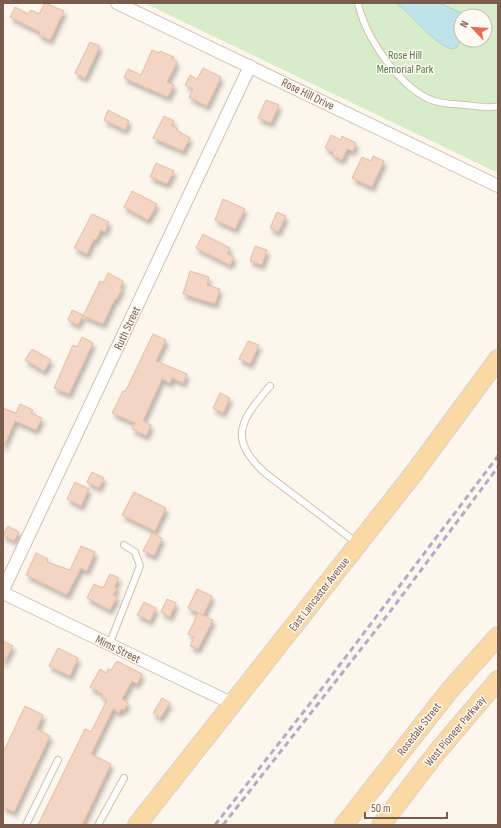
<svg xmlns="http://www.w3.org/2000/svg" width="501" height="828" font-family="'Sofia Sans Condensed',sans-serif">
	<defs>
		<filter id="shadow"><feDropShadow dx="2.5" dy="4.5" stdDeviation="2" flood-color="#0004"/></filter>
	</defs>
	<rect width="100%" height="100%" fill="#fdf6ec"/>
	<path fill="#d8ecc9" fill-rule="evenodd" d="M 144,3 L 498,3 L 498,173 ZM 461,16 L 485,16 L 485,40 L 461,40 Z"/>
	<path fill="#bfe3e8" stroke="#a5d3da" d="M 396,3 L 439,3 L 459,12 L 469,14 L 470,16 L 461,16 L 462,40 L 456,48 L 451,49 C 429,40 415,17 396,3 Z"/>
	<g fill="#f3d5c3" stroke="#e6bba3" filter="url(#shadow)">
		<polygon points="45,3 64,11 50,40 39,35 40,32 10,17 15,7 28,14 31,10 39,14"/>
		<polygon points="90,42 100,46 85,78 75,73"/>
		<polygon points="152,50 159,53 160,51 174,57 172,59 177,62 167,82 174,85 168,97 124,78 128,69 141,75"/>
		<polygon points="203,68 221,77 207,106 189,97 193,89 185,85 190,75 197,79"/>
		<polygon points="266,100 279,105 271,123 258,118"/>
		<polygon points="108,110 129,121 125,130 104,120"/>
		<polygon points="164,116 174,121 171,125 177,128 176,130 190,138 183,151 153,138"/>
		<polygon points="331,135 341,140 342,136 356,143 353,151 347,149 342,160 332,155 333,152 325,148"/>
		<polygon points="373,156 384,161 372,187 352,178 362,157 371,161"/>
		<polygon points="156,163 174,171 167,184 150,177"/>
		<polygon points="132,191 157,204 148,220 124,207"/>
		<polygon points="223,199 245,209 235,229 215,220"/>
		<polygon points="277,212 286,216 278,232 270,228"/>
		<polygon points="92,214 109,222 105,232 101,230 96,240 94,239 87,254 74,248"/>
		<polygon points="203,234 230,248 227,253 234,257 230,265 196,248"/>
		<polygon points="255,246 267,250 262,265 250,261"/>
		<polygon points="190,271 209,277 207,285 220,289 215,304 183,294"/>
		<polygon points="108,273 123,281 120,288 122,289 116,300 115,299 103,324 83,316 100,281 103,283"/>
		<polygon points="72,310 83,315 78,325 68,320"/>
		<polygon points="153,334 166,340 156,361 187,374 183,383 172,378 170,383 162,379 143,421 151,425 146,436 132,429 135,423 112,413 123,391 125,392"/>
		<polygon points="82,337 93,343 69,394 54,388 73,345 77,347"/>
		<polygon points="248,341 259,345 250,364 239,359"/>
		<polygon points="32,349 51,360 44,371 25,360"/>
		<polygon points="220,393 230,398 223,413 213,408"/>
		<polygon points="20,404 33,410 31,413 42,418 36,430 15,421 3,448 3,408 16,413"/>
		<polygon points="92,472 104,478 99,488 87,482"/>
		<polygon points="75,482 89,489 81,506 67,499"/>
		<polygon points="134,492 166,508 155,531 122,515"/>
		<polygon points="8,526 19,532 14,541 3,535"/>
		<polygon points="152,533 162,538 154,556 143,551"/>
		<polygon points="81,546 95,552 87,571 81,568 67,595 26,575 36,553 48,559 47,562 70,570"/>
		<polygon points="110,574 119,578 114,587 117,588 113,595 117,597 110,610 87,598 94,584 103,588"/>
		<polygon points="197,589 212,596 203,616 188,608"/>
		<polygon points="167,599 176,603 170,617 161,612"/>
		<polygon points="144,602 156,608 150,621 137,615"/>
		<polygon points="198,613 213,620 198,649 190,646 194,637 188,634"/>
		<polygon points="3,641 13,646 3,664"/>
		<polygon points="58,648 78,658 70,676 49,666"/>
		<polygon points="117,661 142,674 137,684 132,681 122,699 128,703 124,710 121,709 119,713 113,709 91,754 111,764 82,825 38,825 85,729 91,732 107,700 101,697 103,694 90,687 100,669 106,673 108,669 111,670"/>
		<polygon points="162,698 170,703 160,718 153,713"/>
		<polygon points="25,706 43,715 37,729 50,736 14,812 3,807 3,753"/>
	</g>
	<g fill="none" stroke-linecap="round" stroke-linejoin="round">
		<g stroke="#d1beb0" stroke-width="8">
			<g id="lane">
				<path d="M 358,3 C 365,36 397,84 429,99 C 440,104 452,104 465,105 C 475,106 489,109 498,106"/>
				<path d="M 270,386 C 241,420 227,438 265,473 L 357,543"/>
				<polyline points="109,645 140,566 135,552 124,545"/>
				<polyline points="26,825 58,760"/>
				<polyline points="98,825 124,778"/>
			</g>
		</g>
		<g stroke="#d1beb0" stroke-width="14">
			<g id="street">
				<polyline points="117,3 498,186"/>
				<polyline points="3,590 250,66"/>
				<polyline points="3,593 233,704"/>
			</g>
		</g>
		<g stroke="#dad1cd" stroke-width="20">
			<g id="primary">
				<polyline points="137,825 414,473 498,359"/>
				<polyline points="344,825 449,691 498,636"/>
				<polyline points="381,825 437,752 498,680"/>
			</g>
		</g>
		<use href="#lane" stroke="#fff" stroke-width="6"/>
		<use href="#street" stroke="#fff" stroke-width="12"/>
		<use href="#primary" stroke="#fbd9a5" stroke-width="18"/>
		<g stroke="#b9a8c9" stroke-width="3" stroke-dasharray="6 4" stroke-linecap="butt">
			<polyline points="215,825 323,687 498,456"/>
			<polyline points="223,825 383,621 498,467"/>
		</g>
	</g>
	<g text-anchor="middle" stroke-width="3" stroke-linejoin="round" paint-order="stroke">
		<g font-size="12" fill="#537a41" stroke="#fffaf3">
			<text x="405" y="59">Rose Hill<tspan x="405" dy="14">Memorial Park</tspan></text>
		</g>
		<g font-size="12" fill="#7a5c4d" stroke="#fffaf3">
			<text transform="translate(308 94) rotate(26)" y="4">Rose Hill Drive</text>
			<text transform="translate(127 328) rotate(-65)" y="4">Ruth Street</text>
			<text transform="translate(319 594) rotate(-52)" y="4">East Lancaster Avenue</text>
			<text transform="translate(118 649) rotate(26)" y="4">Mims Street</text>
			<text transform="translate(419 729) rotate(-52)" y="4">Rosedale Street</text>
			<text transform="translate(455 731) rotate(-50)" y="4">West Pioneer Parkway</text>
		</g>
	</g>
	<rect width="501" height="828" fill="none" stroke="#7a5c4d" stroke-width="8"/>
	<g transform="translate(473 28) rotate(295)"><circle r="19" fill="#fffaf3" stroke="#cabbb1"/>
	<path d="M0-3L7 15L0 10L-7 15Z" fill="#e76f51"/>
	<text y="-6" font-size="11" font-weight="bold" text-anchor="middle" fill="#7a5c4d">N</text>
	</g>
	<path d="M365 812v6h82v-6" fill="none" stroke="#7a5c4d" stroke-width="2"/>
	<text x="371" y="812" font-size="12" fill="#7a5c4d" stroke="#fffaf3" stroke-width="3" paint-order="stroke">50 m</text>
</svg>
